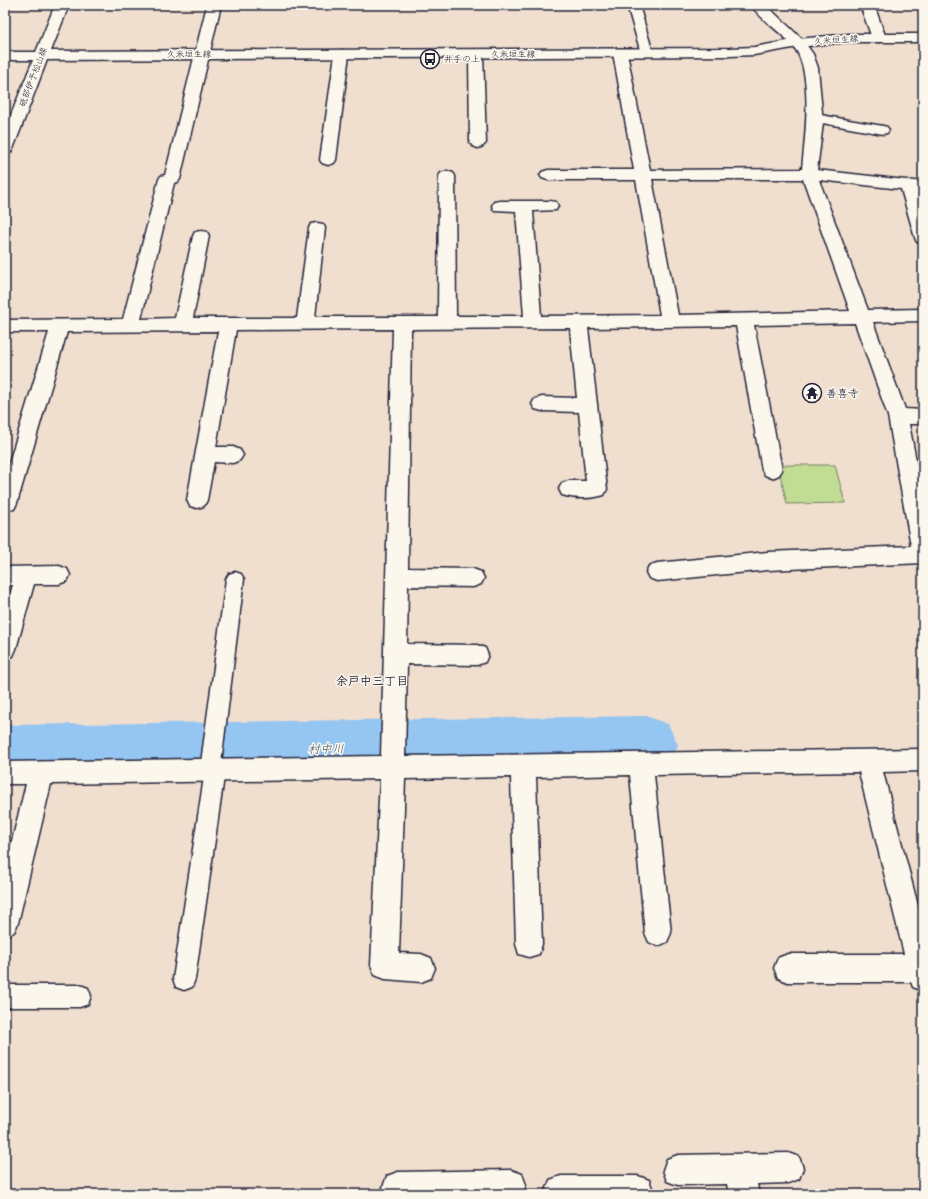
<svg xmlns="http://www.w3.org/2000/svg" width="928" height="1199" font-family="Sriracha,'Klee One',sans-serif">
	<rect width="100%" height="100%" fill="#f0dfcf"/>
	<filter id="ink" filterUnits="userSpaceOnUse"><feTurbulence type="fractalNoise" baseFrequency=".025" numOctaves="2"/><feDisplacementMap in="SourceGraphic" scale="8" xChannelSelector="R" yChannelSelector="G"/><feConvolveMatrix kernelMatrix="1 2 1 2 8 2 1 2 1" color-interpolation-filters="sRGB"/></filter>
	<g filter="url(#ink)">
		<polygon fill="#c1dc93" stroke="#727f67" points="778,465 835,465 845,503 787,504"/>
		<g fill="none" stroke-linecap="round" stroke-linejoin="round">
			<polygon fill="#95c5f1" fill-rule="evenodd" points="646,716 668,724 678,745 668,766 646,774 5,783 6,725"/>
			<g stroke="#22223b" stroke-width="3">
				<g id="service">
					<polygon points="627,5 639,5 653,53 651,55 643,55 641,53"/>
					<polygon points="815,114 883,126 887,127 889,130 887,133 883,134 811,121 809,118 811,115"/>
					<polygon points="235,572 241,574 244,579 221,763 225,770 195,979 192,987 184,990 176,987 173,979 204,777 200,770 226,579 229,574"/>
					<polygon points="5,985 80,985 88,988 91,996 88,1004 80,1007 5,1007"/>
				</g>
			</g>
			<g stroke="#22223b" stroke-width="3">
				<g id="minor">
					<path d="M 207,5 L 221,5 L 180,179 L 178,182 L 174,183 L 141,319 L 175,318 L 193,236 L 195,232 L 201,231 L 207,232 L 209,236 L 193,318 L 297,318 L 309,228 L 311,224 L 317,223 L 323,224 L 325,228 L 315,317 L 438,317 L 439,176 L 441,173 L 447,171 L 453,173 L 455,176 L 456,316 L 524,316 L 516,211 L 494,210 L 492,206 L 494,202 L 500,201 L 550,201 L 556,202 L 558,206 L 556,210 L 533,211 L 541,316 L 660,315 L 636,180 L 548,180 L 542,178 L 540,175 L 542,172 L 548,170 L 634,170 L 613,53 L 615,50 L 620,49 L 625,50 L 627,53 L 650,170 L 802,169 C 805,139 814,70 793,46 C 780,31 762,21 751,5 L 766,5 L 803,40 L 813,54 L 818,68 L 823,123 L 817,170 L 923,182 L 923,192 L 918,191 L 923,209 L 923,243 L 917,242 L 915,238 L 901,189 L 819,180 L 868,310 L 923,309 L 923,321 L 873,322 L 905,409 L 923,410 L 923,424 L 909,424 L 923,497 L 923,563 L 768,570 L 657,581 L 649,578 L 646,572 L 649,566 L 657,563 L 768,552 L 911,546 L 888,416 L 855,323 L 754,325 L 782,470 L 779,475 L 772,478 L 765,475 L 762,470 L 736,326 L 588,328 L 607,489 L 604,495 C 592,499 574,499 562,495 L 559,489 L 562,483 L 569,481 L 586,481 L 579,412 L 542,411 L 535,409 L 532,404 L 535,399 L 542,397 L 577,398 L 570,328 L 411,329 L 408,568 L 473,569 L 481,572 L 484,578 L 481,584 L 473,587 L 408,586 L 407,644 L 477,645 L 485,648 L 488,655 L 485,662 L 477,665 L 407,664 L 405,756 L 923,749 L 923,771 L 883,772 L 923,925 L 923,991 L 913,987 L 911,982 L 788,982 L 778,978 L 774,968 L 778,958 L 788,954 L 904,954 L 859,772 L 654,775 L 671,933 L 667,942 L 658,946 L 649,942 L 645,933 L 630,775 L 536,777 L 542,944 L 539,954 L 529,957 L 519,954 L 516,944 L 511,777 L 405,779 L 399,953 L 421,954 L 431,958 L 435,968 L 431,978 L 421,982 L 385,979 L 375,975 L 371,965 L 380,779 L 51,784 L 18,923 L 14,932 L 5,936 L 5,869 L 26,784 L 5,784 L 5,762 L 381,756 L 393,329 L 236,330 L 216,447 L 233,447 L 240,450 L 243,455 L 240,460 L 233,463 L 214,462 L 207,500 L 204,506 L 197,508 L 190,506 L 187,500 L 218,331 L 67,332 L 17,503 L 14,509 L 5,510 L 5,476 L 49,332 L 5,332 L 5,320 L 123,319 L 159,179 L 161,176 L 165,175 ZM 652,179 L 803,179 L 850,311 L 678,315 Z"/>
					<polygon points="860,5 874,5 886,38 884,41 879,42 874,41 872,38"/>
					<polygon points="342,50 347,51 349,54 336,160 334,163 328,165 322,163 320,160 335,54 337,51"/>
					<polygon points="476,50 481,51 483,54 486,143 483,146 478,148 473,146 470,143 469,54 471,51"/>
					<polygon points="59,566 67,569 70,575 67,581 59,584 34,584 16,649 13,656 5,659 5,610 13,585 5,585 5,567"/>
					<polygon points="788,1153 799,1157 803,1168 799,1179 788,1183 757,1184 759,1194 729,1194 727,1184 678,1185 667,1181 663,1170 667,1159 678,1155"/>
					<polygon points="511,1170 522,1174 526,1185 522,1194 386,1194 383,1187 387,1176 398,1172"/>
					<polygon points="561,1176 638,1176 649,1180 653,1191 652,1194 547,1194 546,1191 550,1180"/>
				</g>
			</g>
			<g stroke="#22223b" stroke-width="3">
				<polygon id="secondary" points="55,5 69,5 51,51 730,48 754,47 798,39 849,34 923,34 923,42 849,42 798,47 754,55 730,56 47,60 13,149 11,152 5,154 5,130 33,60 5,60 5,52 36,52"/>
			</g>
			<use href="#service" fill="#fbf7ec" fill-rule="evenodd"/>
			<use href="#minor" fill="#fbf7ec" fill-rule="evenodd"/>
			<use href="#secondary" fill="#fbf7ec" fill-rule="evenodd"/>
		</g>
	</g>
	<defs>
		<g id="bus-ring" transform="scale(1)"><circle r="9.5" fill="#fbf7ec" stroke="#22223b" stroke-width="1.5"/><path d="M-5-6H5V4H4V6H2V4H-2V6H-4V4H-5ZM-3.5-4V0h7V-4ZM-3.5 1.2v1.5H-2V1.2ZM2 1.2v1.5H3.5V1.2Z" fill="#22223b"/></g>
		<g id="temple-ring" transform="scale(1)"><circle r="9.5" fill="#fbf7ec" stroke="#22223b" stroke-width="1.5"/><path d="M0-6L5-2H3V0L6.5 2.5H4V6H1.5V3h-3V6H-4V2.5H-6.5L-3 0V-2H-5Z" fill="#22223b"/></g>
	</defs>
	<g fill-rule="evenodd">
		<use href="#bus-ring" x="430" y="59"/>
		<use href="#temple-ring" x="812" y="393"/>
	</g>
	<g text-anchor="middle" stroke-width="3" stroke-linejoin="round" paint-order="stroke">
		<g font-size="9" fill="#22223b" stroke="#fbf7ec">
			<text transform="translate(836 40) rotate(-4)" y="3">久米垣生線</text>
			<text x="189" y="57">久米垣生線</text>
			<text x="513" y="57">久米垣生線</text>
			<text transform="translate(33 77) rotate(-69)" y="3">砥部伊予松山線</text>
		</g>
		<g font-size="9" fill="#22223b" stroke="#fbf7ec" text-anchor="start">
			<text x="444" y="62">井手の上</text>
		</g>
		<g font-size="11" fill="#22223b" stroke="#fbf7ec" text-anchor="start">
			<text x="826" y="397">善喜寺</text>
		</g>
		<g font-size="12" font-weight="bold" fill="#22223b" stroke="#fbf7ec">
			<text x="372" y="685">余戸中三丁目</text>
		</g>
		<g font-size="12" font-style="italic" fill="#445372" stroke="#fbf7ec">
			<text transform="translate(326 749) rotate(-1)" y="4">村中川</text>
		</g>
	</g>
	<rect width="928" height="1199" fill="none" stroke="#fbf7ec" stroke-width="20"/>
	<rect x="10" y="10" width="908" height="1179" fill="none" stroke="#22223b" stroke-width="1.5" filter="url(#ink)"/>
</svg>
